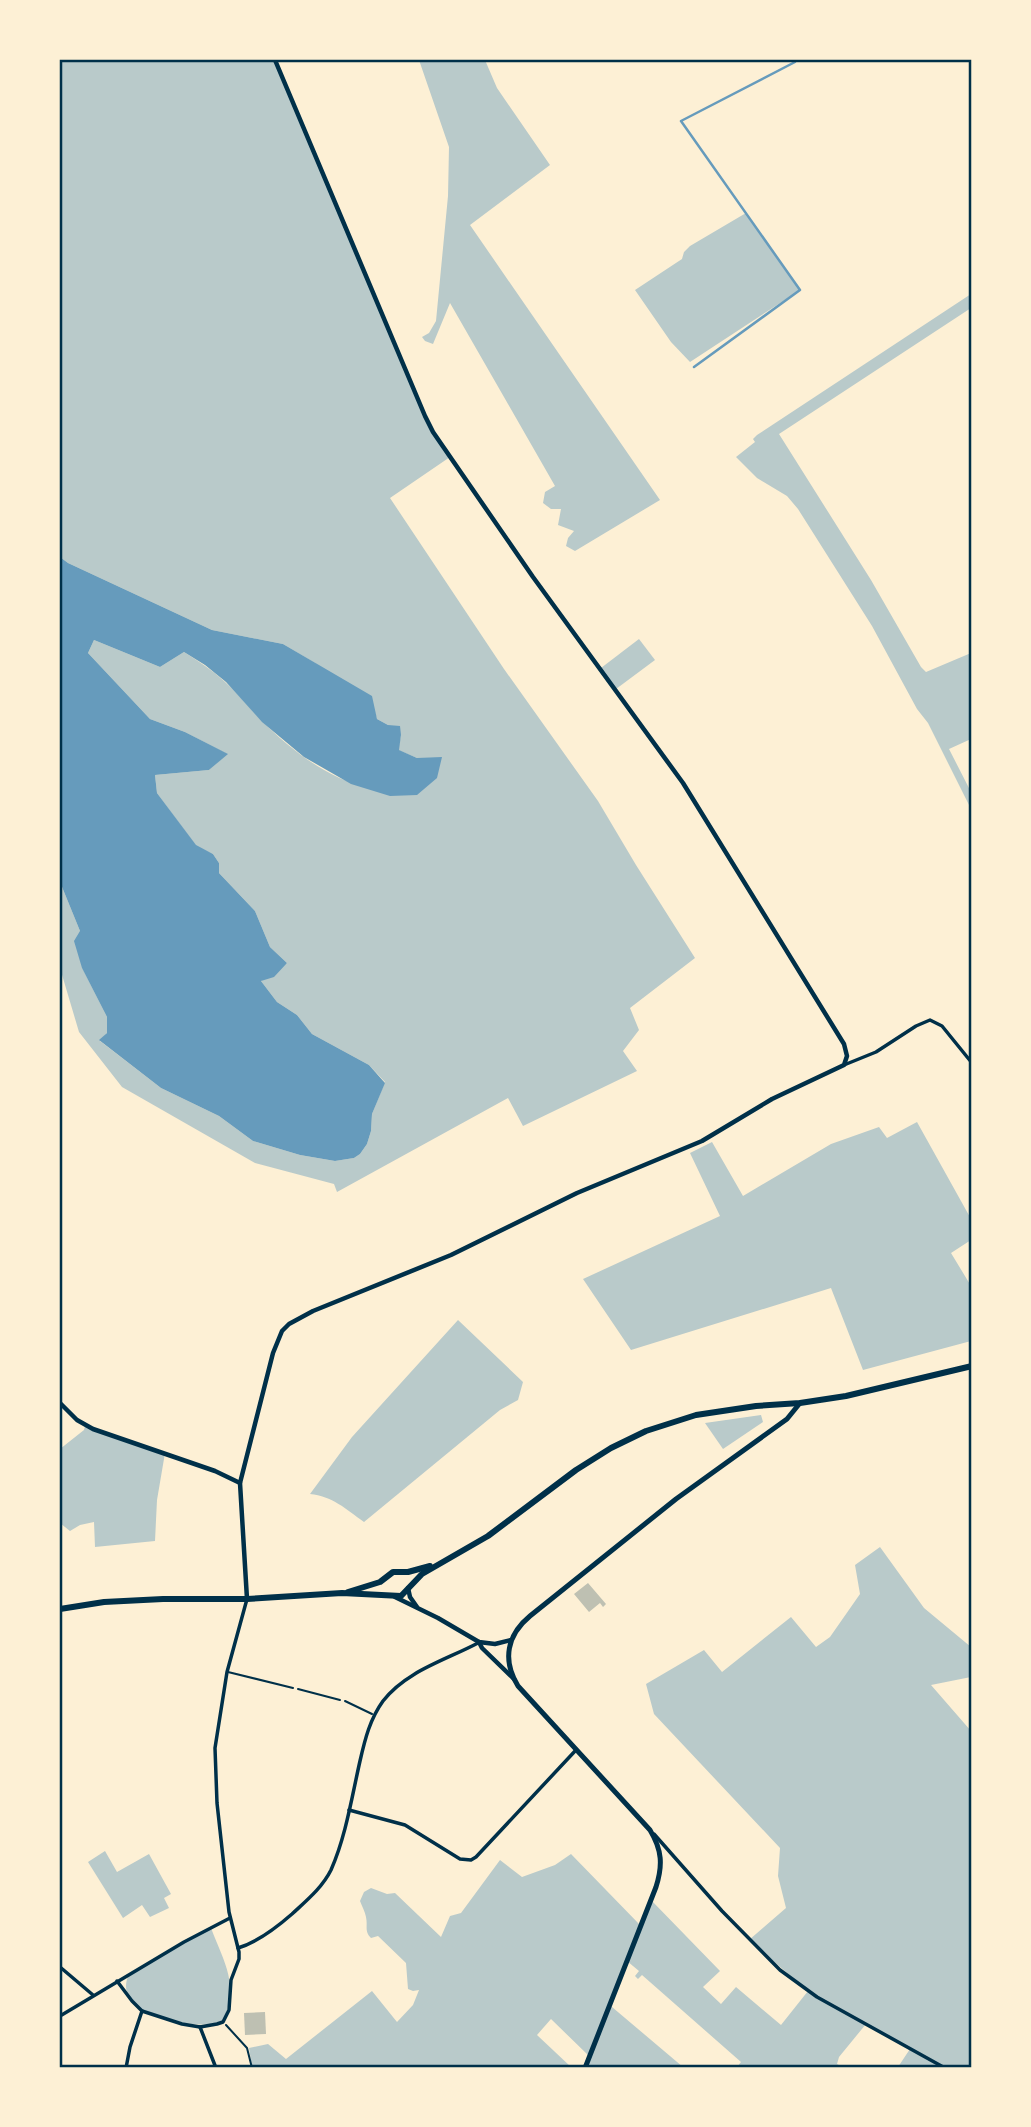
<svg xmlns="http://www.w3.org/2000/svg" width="1031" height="2127" font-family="'Nunito Sans',sans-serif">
	<rect width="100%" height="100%" fill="#fdf0d5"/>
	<g fill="#b9caca">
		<path d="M 60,60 L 275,60 L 424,416 L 450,457 L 390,498 L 504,669 L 598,801 L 636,865 L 695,958 L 630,1008 L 639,1030 L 623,1051 L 637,1071 L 523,1126 L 508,1098 L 337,1192 L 334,1184 L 255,1163 L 122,1087 L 79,1032 L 60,968 L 60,882 L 80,931 L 82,967 L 107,1017 L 107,1033 L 100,1041 L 161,1088 L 219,1116 L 253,1141 L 300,1155 L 335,1161 L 354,1158 L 360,1154 L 367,1144 L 371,1131 L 372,1114 L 385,1082 L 369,1065 L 312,1034 L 297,1015 L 277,1002 L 261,981 L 287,963 L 270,947 L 255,911 L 219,873 L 219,863 L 213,854 L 196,846 L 157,793 L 155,775 L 209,770 L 227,754 L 185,732 L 150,719 L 88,653 L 94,640 L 160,667 L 184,652 C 198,661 212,670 224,681 C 238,693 249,708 262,721 C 290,749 328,779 367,787 L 417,758 L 398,750 L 401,735 L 388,725 L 377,719 L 373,707 L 315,663 L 283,644 L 212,630 L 68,563 L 60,557 Z"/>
		<polygon points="419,60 485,60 497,88 550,165 470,225 660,500 575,551 566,546 568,538 574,531 558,525 561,509 551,509 543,503 545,492 555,486 450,303 433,344 425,341 422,337 429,333 436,321 448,196 449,147"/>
		<polygon points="746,213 800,290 690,362 671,342 635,290 682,259 684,252 690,246"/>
		<polygon points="971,294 971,308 779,434 871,580 921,667 926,672 971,653 971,739 949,749 971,792 971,809 928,723 917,709 872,626 798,509 787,496 757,478 736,457 755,442 753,439 757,435"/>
		<polygon points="639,639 655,660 616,689 601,668"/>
		<polygon points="917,1122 971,1219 971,1240 951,1253 971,1286 971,1341 863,1370 831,1288 631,1350 583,1279 720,1216 690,1153 712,1142 743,1196 831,1144 879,1127 887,1138"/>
		<path d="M 458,1320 L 523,1382 L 518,1400 L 500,1410 L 364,1522 C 346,1509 332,1496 310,1494 L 352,1437 Z"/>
		<polygon points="761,1415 763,1422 723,1449 705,1423"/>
		<polygon points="85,1426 165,1453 157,1500 155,1541 95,1547 94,1522 80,1525 70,1531 60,1523 60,1449 84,1430"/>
		<path d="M 880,1547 L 924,1608 L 971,1647 L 971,1677 L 931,1685 L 971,1731 L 971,2067 L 898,2067 L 910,2049 L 866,2024 L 839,2057 L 837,2064 L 843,2067 L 737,2067 L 741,2062 L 642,1975 L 638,1979 L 635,1976 L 639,1971 L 627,1961 L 609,2007 L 612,2007 L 683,2067 L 585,2067 L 589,2056 L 551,2019 L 537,2035 L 571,2067 L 252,2067 L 249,2048 L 268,2044 L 286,2059 L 372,1991 L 397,2022 L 413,2005 L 419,1990 L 413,1991 L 408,1989 L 406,1963 L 378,1936 L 371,1938 C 364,1931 368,1926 366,1917 C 365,1912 362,1906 360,1901 L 364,1892 L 371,1888 L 387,1894 L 395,1893 L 441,1937 L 450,1916 L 461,1913 L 500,1860 L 522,1877 L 555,1865 L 571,1854 L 640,1925 L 651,1900 L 720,1971 L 703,1987 L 721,2004 L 736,1987 L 781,2025 L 808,1991 L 749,1940 L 786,1908 L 778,1876 L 780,1848 L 654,1714 L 646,1684 L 704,1650 L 722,1672 L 791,1617 L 816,1647 L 830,1637 L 860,1594 L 855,1565 Z"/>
		<polygon points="105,1851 117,1872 149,1854 171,1894 164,1898 169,1908 150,1917 142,1905 123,1918 88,1862"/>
		<path d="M 211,1928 C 225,1965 239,1983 223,2022 C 196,2031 109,2016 129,1974 Z"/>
	</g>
	<polygon fill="#669bbc" points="60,557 68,563 212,630 283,644 372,696 377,719 388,725 400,726 401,735 399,750 417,758 442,757 437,778 417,795 390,796 351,784 304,757 262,722 226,682 205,665 184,652 160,667 94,640 88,653 150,719 185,732 228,754 209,770 155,775 157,793 196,845 213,854 219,863 219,873 255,911 270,947 287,963 274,977 261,981 277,1002 297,1015 312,1034 369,1065 385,1083 372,1114 371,1131 367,1144 360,1154 354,1158 335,1161 300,1155 253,1141 219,1116 161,1088 99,1040 107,1033 107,1017 82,968 74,941 80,931 60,882"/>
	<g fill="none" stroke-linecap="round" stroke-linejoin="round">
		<polyline stroke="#669bbc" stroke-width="2.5" points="694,367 800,290 681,121 795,62 794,60"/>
	</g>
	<g fill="#bec0b2">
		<polygon points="588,1583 606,1604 603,1607 600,1603 589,1612 574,1594"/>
		<polygon points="265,2012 266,2034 245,2035 244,2013"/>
	</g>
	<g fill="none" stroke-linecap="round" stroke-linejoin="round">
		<g stroke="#003049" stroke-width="2">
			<polyline points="298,1689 340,1700"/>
			<polyline points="226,2025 247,2048 252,2068"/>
		</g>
		<g stroke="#003049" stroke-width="2">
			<polyline points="228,1672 293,1688"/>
			<polyline points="345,1701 372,1714"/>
		</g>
		<g stroke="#003049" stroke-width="3.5">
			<polyline points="844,1065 876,1052 916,1026 930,1020 942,1026 972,1063"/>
			<polyline points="349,1810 405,1825 460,1859 471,1860 476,1857 576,1750"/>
			<polyline points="654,1834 722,1911 780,1970 817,1997 945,2068"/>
			<path d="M 238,1948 C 258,1942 276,1928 292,1914 C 306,1901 322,1888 331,1870 C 346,1836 352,1796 360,1761 C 365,1739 370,1719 383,1701 C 406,1671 446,1660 478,1643"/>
			<polyline points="60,1967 93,1995"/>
			<polyline points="117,1981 132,2001 142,2011 182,2024 200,2027 217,2024 223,2022 229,2010 231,1980 239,1959 239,1952 229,1912 217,1803 215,1748 227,1672 247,1599"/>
			<polyline points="60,2016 184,1942 230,1918"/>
			<polyline points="200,2027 216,2068"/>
			<polyline points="126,2068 130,2047 142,2011"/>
		</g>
		<g stroke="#003049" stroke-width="4.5">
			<polyline points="60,1403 77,1420 93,1429 215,1471 240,1483"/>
			<polyline points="408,1588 410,1597 417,1607"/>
			<polyline points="395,1597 438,1618 479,1642 495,1644 511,1640"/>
			<polyline points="247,1599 240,1483 273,1353 282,1331 289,1324 313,1311 451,1255 577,1193 702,1141 772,1099 844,1065 847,1056 844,1044 683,783 533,577 433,432 425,416 275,60"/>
			<polyline points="479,1642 482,1648 514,1679"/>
		</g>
		<path stroke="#003049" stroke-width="5" d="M 585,2068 L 656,1887 C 663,1865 662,1850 650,1830 L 518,1686 C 502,1660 507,1635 530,1616 L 676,1499 L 787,1419 L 800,1403"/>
		<g stroke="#003049" stroke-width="6">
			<polyline points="348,1592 380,1582 393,1572 408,1572 430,1566"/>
			<polyline points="60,1609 104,1602 163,1599 247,1599 342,1593 401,1596 422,1574 488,1536 576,1470 611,1448 646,1431 696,1415 756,1406 800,1403 846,1396 972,1366"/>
		</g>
	</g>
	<rect width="1031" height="2127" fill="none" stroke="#fdf0d5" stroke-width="122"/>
	<rect x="61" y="61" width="909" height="2005" fill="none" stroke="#003049" stroke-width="2.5"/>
</svg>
